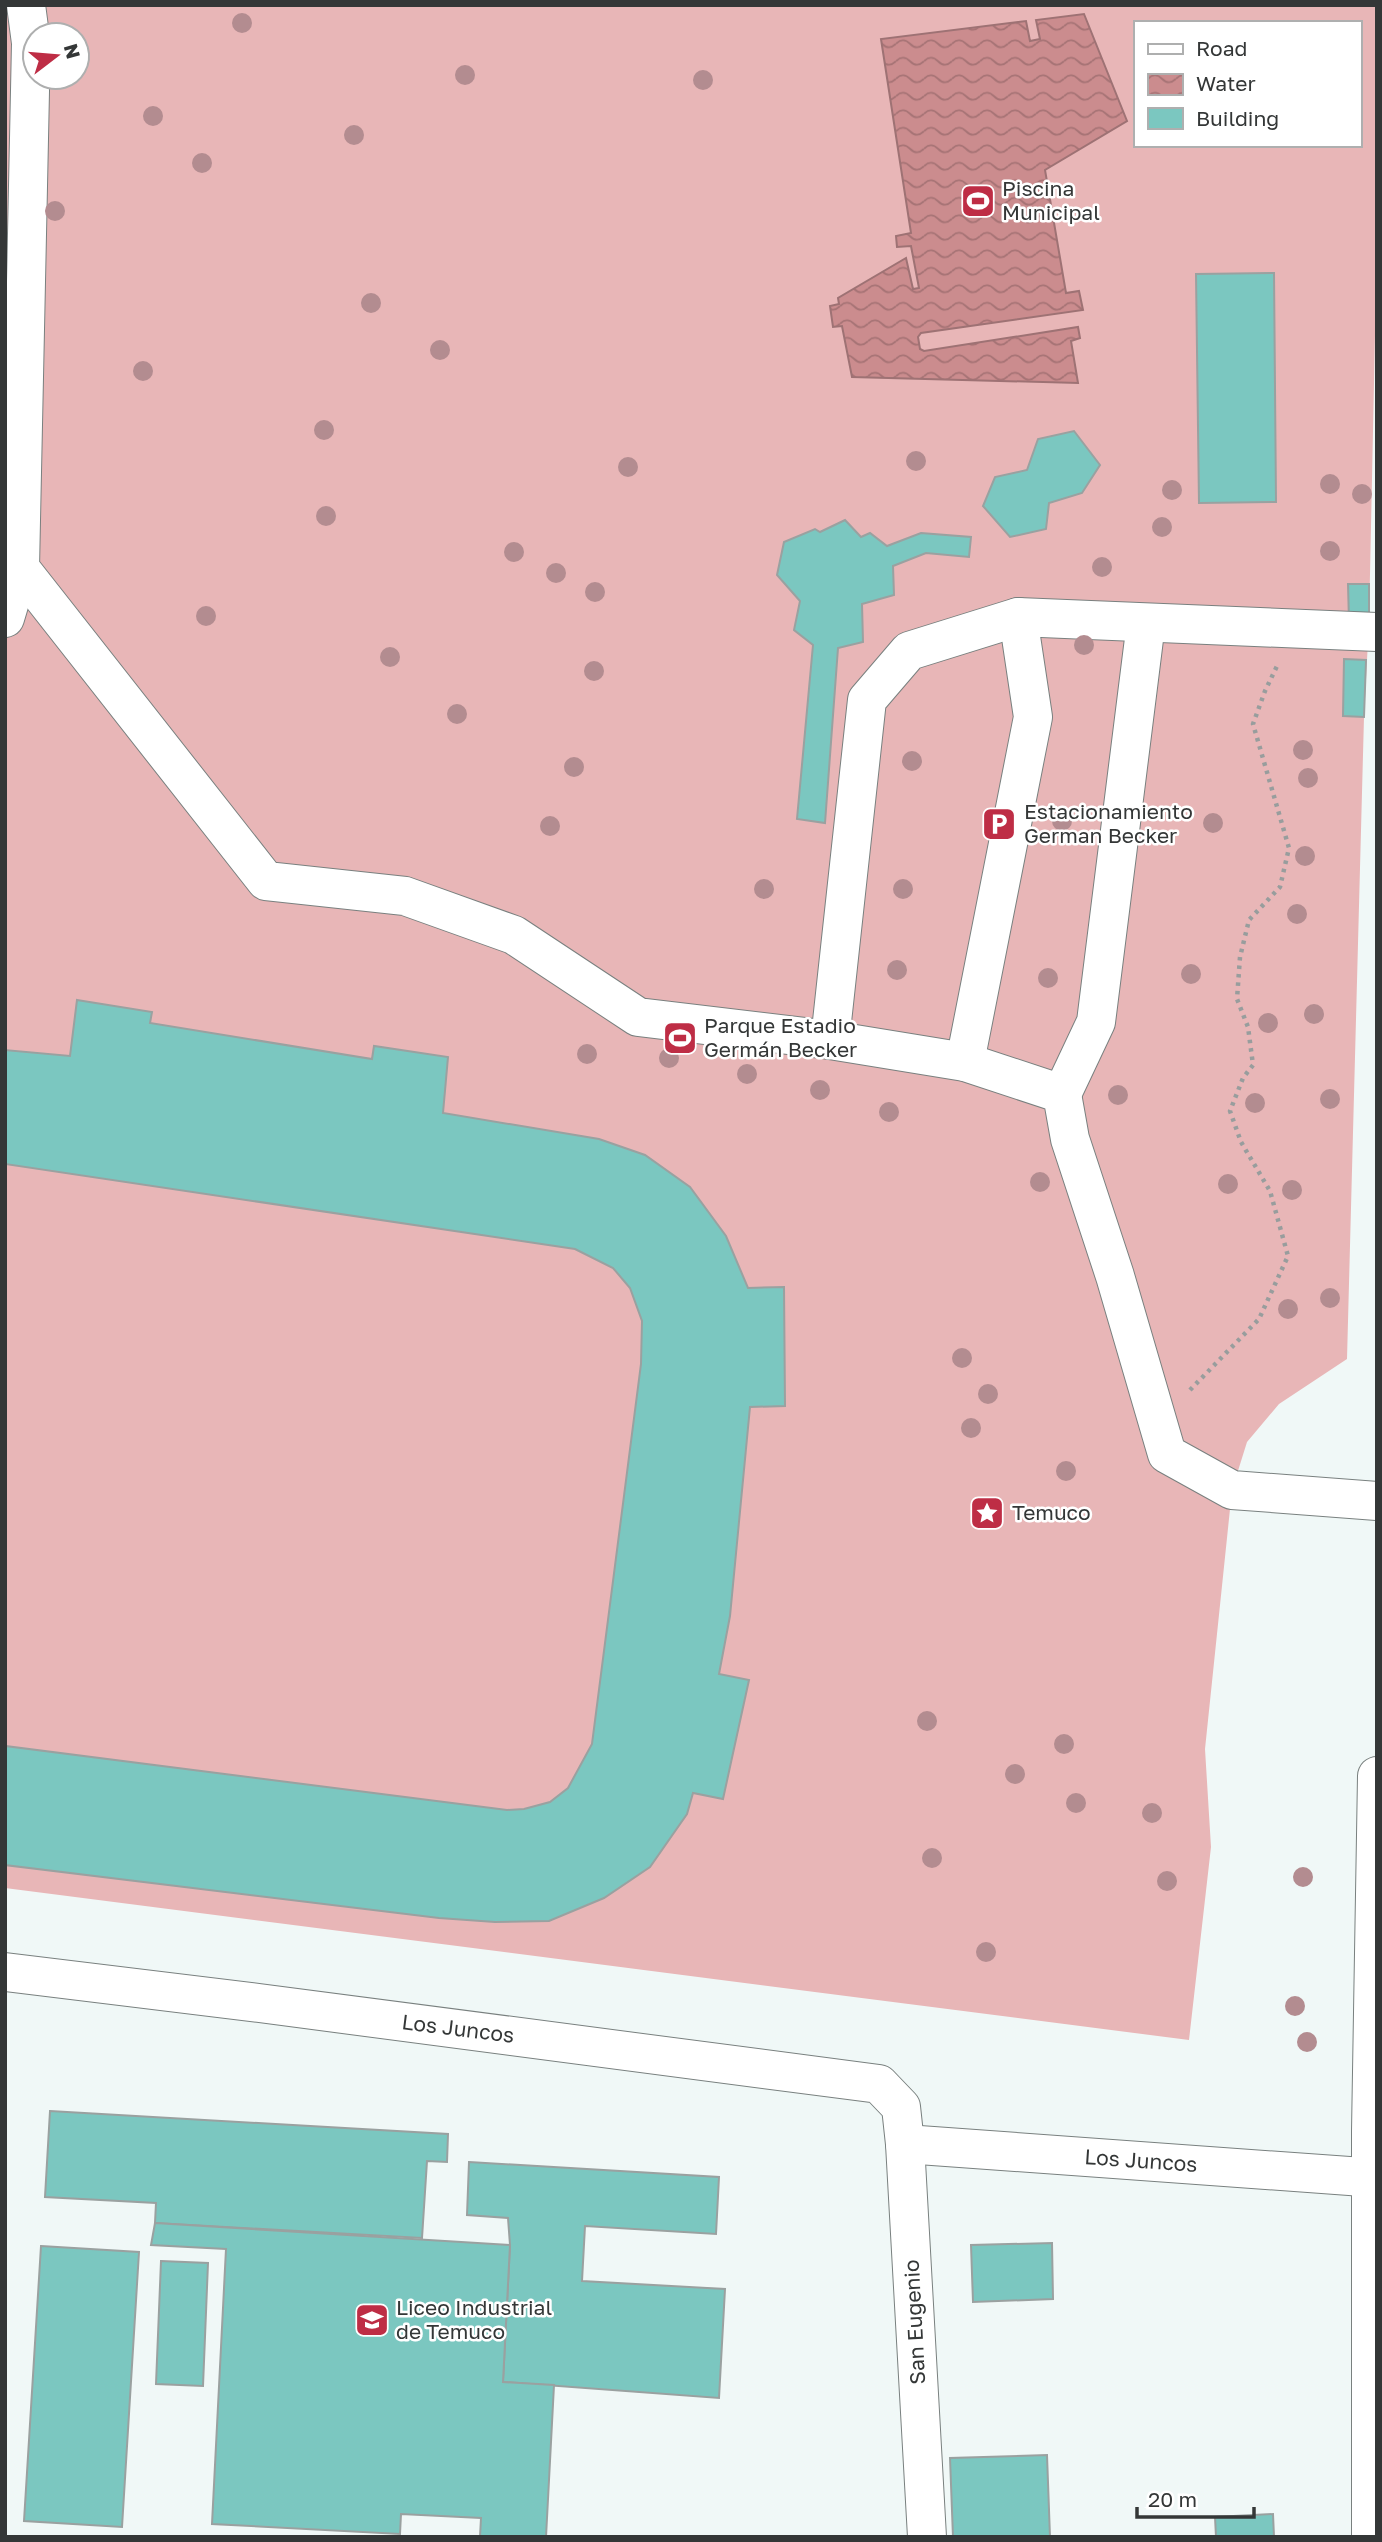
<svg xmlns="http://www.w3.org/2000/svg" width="1382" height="2542" font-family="'Golos Text',sans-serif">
	<defs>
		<pattern id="water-waves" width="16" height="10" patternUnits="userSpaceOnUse" patternTransform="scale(1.75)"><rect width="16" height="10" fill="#cb8c8e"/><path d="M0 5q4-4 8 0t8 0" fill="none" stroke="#a67375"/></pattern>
	</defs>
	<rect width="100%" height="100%" fill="#f0f8f7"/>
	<path fill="#e8b6b7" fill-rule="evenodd" d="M 5,5 L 1377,5 L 1377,240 L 1369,622 L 1364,717 L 1347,1359 L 1279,1404 L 1247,1442 L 1232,1490 L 1205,1749 L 1211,1847 L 1189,2040 L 5,1888 ZM 1135,23 L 1359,23 L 1359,145 L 1135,145 ZM 35,35 L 77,35 L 77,77 L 35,77 Z"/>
	<polygon fill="url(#water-waves)" stroke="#9e7274" stroke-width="2" points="1084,14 1127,121 1045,170 1066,293 1079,291 1083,310 921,333 918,337 920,349 924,351 1078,327 1080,338 1071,341 1078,383 852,377 842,326 833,327 830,306 839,304 838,298 906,258 913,289 919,288 911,246 897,247 896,236 911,233 881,39 1026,21 1030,41 1040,39 1036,20"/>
	<g fill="#7bc7c0" stroke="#9aa1a0" stroke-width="2">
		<polygon points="1274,273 1276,502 1199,503 1196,274"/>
		<polygon points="1074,431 1100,465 1082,493 1049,503 1046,529 1010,537 983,506 995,477 1027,470 1038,439"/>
		<polygon points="845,520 861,537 870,533 887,546 921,533 971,537 969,557 926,553 893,566 894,595 862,604 863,642 838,648 825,823 797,819 813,645 794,630 800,601 777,575 784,542 815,529 820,532"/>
		<polygon points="1348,584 1369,584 1369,622 1349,622"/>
		<polygon points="1344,659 1366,660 1364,717 1343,716"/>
		<polygon points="77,1000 152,1012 150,1023 372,1059 374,1046 448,1057 443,1113 599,1139 645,1155 690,1187 726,1236 748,1288 784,1287 785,1406 750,1407 730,1616 719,1674 749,1680 723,1799 693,1793 687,1814 650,1867 604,1898 549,1921 495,1922 439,1918 5,1865 5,1746 507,1810 524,1809 550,1802 568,1788 592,1744 641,1364 642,1321 630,1288 613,1268 575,1249 5,1164 5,1050 70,1056"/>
		<polygon points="50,2111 448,2134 447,2162 427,2161 422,2238 155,2223 156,2203 45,2197"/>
		<polygon points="469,2162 719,2177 716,2234 585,2226 582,2281 725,2289 719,2398 503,2382 510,2245 508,2218 467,2215"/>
		<polygon points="155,2223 510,2245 503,2382 554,2385 546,2537 480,2537 481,2518 401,2514 400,2534 212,2524 226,2249 151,2245"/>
		<polygon points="1052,2243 1053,2299 973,2302 971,2245"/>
		<polygon points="41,2246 139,2252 122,2527 24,2521"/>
		<polygon points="161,2261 208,2263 203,2386 156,2384"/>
		<polygon points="1047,2455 1050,2537 953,2537 950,2458"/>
		<polygon points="1273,2514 1274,2537 1216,2537 1215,2517"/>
	</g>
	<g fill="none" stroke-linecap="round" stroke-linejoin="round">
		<g stroke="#79807f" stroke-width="40">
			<g id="minor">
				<polyline points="26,5 31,43 20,568 266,881 405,896 514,935 638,1017 830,1040 965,1062 1062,1094 1070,1139 1115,1276 1167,1454 1232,1490 1377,1501"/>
				<polyline points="5,618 20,568"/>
				<polyline points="830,1040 867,700 909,651 1018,617 1377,632"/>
				<polyline points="965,1062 1033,717 1018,617"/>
				<polyline points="1062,1094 1096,1022 1146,623"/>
				<polyline points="5,1972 259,2003 879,2084 901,2107 905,2144 927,2537"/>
				<polyline points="905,2144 1377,2178"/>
				<polyline points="1371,2537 1371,2131 1377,1776"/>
			</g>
		</g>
		<polyline stroke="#989d9d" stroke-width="4.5" stroke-dasharray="3.5 5" stroke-linecap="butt" points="1190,1390 1259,1319 1288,1256 1270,1191 1241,1142 1230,1111 1243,1078 1253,1065 1248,1027 1237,999 1240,957 1249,920 1280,887 1289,848 1253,724 1265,691 1277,666"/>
		<use href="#minor" stroke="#fff" stroke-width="38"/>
	</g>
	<g fill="#b38c90">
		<circle cx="242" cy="23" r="10"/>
		<circle cx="465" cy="75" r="10"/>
		<circle cx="703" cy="80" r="10"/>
		<circle cx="153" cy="116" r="10"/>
		<circle cx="354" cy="135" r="10"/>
		<circle cx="202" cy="163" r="10"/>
		<circle cx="55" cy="211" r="10"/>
		<circle cx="371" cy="303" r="10"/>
		<circle cx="440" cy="350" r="10"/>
		<circle cx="143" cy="371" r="10"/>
		<circle cx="324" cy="430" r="10"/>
		<circle cx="916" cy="461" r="10"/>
		<circle cx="628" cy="467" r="10"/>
		<circle cx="1330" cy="484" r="10"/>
		<circle cx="1172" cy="490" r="10"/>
		<circle cx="1362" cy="494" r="10"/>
		<circle cx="326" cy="516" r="10"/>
		<circle cx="1162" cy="527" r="10"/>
		<circle cx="1330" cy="551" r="10"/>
		<circle cx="514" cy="552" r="10"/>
		<circle cx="1102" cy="567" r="10"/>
		<circle cx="556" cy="573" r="10"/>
		<circle cx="595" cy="592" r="10"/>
		<circle cx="206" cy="616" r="10"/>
		<circle cx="1084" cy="645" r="10"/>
		<circle cx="390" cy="657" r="10"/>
		<circle cx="594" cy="671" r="10"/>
		<circle cx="457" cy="714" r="10"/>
		<circle cx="1303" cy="750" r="10"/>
		<circle cx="912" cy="761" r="10"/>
		<circle cx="574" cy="767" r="10"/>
		<circle cx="1308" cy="778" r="10"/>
		<circle cx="1062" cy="821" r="10"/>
		<circle cx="1213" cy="823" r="10"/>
		<circle cx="550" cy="826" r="10"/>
		<circle cx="1305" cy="856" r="10"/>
		<circle cx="764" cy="889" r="10"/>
		<circle cx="903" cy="889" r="10"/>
		<circle cx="1297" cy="914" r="10"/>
		<circle cx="897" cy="970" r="10"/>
		<circle cx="1191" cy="974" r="10"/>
		<circle cx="1048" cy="978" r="10"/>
		<circle cx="1314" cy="1014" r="10"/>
		<circle cx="1268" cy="1023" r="10"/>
		<circle cx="587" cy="1054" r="10"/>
		<circle cx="669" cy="1058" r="10"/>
		<circle cx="747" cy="1074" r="10"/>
		<circle cx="820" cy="1090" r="10"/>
		<circle cx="1118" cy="1095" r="10"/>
		<circle cx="1330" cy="1099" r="10"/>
		<circle cx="1255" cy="1103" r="10"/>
		<circle cx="889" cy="1112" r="10"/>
		<circle cx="1040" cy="1182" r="10"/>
		<circle cx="1228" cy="1184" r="10"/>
		<circle cx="1292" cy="1190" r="10"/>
		<circle cx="1330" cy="1298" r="10"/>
		<circle cx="1288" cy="1309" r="10"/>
		<circle cx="962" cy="1358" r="10"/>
		<circle cx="988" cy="1394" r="10"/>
		<circle cx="971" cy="1428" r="10"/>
		<circle cx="1066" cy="1471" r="10"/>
		<circle cx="927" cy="1721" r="10"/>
		<circle cx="1064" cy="1744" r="10"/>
		<circle cx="1015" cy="1774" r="10"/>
		<circle cx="1076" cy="1803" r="10"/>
		<circle cx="1152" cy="1813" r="10"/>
		<circle cx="932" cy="1858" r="10"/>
		<circle cx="1303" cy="1877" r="10"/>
		<circle cx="1167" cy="1881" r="10"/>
		<circle cx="986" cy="1952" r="10"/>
		<circle cx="1295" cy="2006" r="10"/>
		<circle cx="1307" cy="2042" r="10"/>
	</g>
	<defs>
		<g id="stadium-square" transform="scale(1.75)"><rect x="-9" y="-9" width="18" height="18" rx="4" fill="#be2d45" stroke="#fff"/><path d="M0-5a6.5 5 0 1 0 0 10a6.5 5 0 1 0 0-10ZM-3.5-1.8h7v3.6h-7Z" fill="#fff"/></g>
		<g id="parking-square" transform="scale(1.75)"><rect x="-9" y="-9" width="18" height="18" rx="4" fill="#be2d45" stroke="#fff"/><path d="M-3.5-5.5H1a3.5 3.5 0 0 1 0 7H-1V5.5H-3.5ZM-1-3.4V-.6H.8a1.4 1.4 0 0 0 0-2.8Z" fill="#fff"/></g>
		<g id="sight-square" transform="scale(1.75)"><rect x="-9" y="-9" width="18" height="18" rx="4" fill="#be2d45" stroke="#fff"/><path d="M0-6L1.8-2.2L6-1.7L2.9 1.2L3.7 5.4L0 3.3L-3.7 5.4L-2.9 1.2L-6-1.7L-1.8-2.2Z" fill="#fff"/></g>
		<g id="school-square" transform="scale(1.75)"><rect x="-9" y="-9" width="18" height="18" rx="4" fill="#be2d45" stroke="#fff"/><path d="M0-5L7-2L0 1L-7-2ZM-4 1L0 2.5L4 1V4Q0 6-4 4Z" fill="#fff"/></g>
	</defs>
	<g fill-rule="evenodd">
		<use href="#stadium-square" x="978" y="201"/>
		<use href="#parking-square" x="999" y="824"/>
		<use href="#stadium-square" x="680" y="1038"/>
		<use href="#sight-square" x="987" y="1513"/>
		<use href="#school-square" x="372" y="2320"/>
	</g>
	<g text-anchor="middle" stroke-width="5" stroke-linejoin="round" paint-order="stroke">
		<g font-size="21" fill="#343737" stroke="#fff" text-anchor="start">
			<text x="1002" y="196">Piscina<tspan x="1002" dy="24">Municipal</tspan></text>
			<text x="1024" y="819">Estacionamiento<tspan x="1024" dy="24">German Becker</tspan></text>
			<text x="704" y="1033">Parque Estadio<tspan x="704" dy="24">Germán Becker</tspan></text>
			<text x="1012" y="1520">Temuco</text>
			<text x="396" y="2315">Liceo Industrial<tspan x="396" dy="24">de Temuco</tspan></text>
		</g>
		<g font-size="21" fill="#343737" stroke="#fff">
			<text transform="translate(458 2029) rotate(7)" y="7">Los Juncos</text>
			<text transform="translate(1141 2161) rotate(4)" y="7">Los Juncos</text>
			<text transform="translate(915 2322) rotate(-93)" y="7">San Eugenio</text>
		</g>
	</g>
	<rect width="1382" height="2542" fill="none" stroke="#343737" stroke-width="14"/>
	<rect x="1134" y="21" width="228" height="126" fill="#ffffff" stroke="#aeafaf" stroke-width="2"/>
	<rect x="1148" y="44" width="35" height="10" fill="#ffffff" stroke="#aeafaf" stroke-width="2"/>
	<text x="1196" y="56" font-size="21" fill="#343737">Road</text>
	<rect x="1148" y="74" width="35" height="21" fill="url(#water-waves)" stroke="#aeafaf" stroke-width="2"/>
	<text x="1196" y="91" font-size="21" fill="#343737">Water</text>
	<rect x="1148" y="108" width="35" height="21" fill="#7bc7c0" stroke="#aeafaf" stroke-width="2"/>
	<text x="1196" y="126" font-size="21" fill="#343737">Building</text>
	<g transform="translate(56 56) rotate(74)"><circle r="33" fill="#ffffff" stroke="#aeafaf" stroke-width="2"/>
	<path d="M0-5L12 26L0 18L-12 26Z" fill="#be2d45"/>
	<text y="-10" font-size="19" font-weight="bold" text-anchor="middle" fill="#343737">N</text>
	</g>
	<path d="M1137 2507v10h117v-10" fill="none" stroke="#343737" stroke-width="3.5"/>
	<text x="1148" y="2507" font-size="21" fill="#343737" stroke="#ffffff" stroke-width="5" paint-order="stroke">20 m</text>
</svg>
